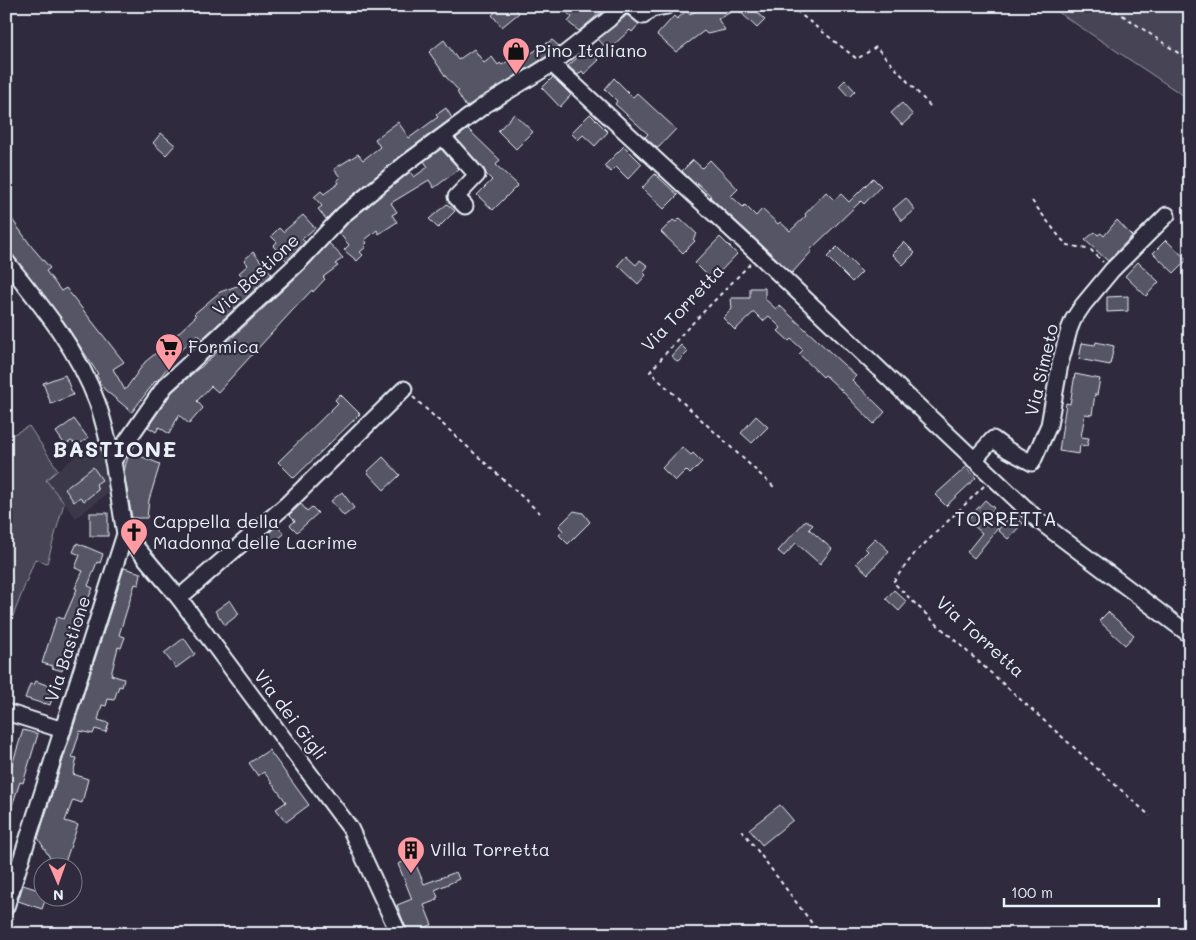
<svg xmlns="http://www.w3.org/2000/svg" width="1196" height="940" font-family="Mali,sans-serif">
	<rect width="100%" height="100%" fill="#2f2a3d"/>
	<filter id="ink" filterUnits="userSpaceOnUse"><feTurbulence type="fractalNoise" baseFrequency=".02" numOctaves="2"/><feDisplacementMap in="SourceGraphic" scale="10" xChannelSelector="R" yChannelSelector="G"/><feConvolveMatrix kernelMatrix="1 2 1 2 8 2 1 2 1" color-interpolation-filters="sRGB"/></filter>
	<g filter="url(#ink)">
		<polygon fill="#3b3749" points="99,438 103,450 110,492 76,518 45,480"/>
		<g fill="#464455" stroke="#979aa6">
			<polygon points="1049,6 1181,6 1190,11 1190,100"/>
			<polygon points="29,426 58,470 46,480 64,503 47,563 35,559 10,624 6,623 6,438"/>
		</g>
		<g fill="#575565" stroke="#e8f1f8">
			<polygon points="502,6 513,6 519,13 502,27 492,15"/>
			<polygon points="569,6 577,6 580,9 583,6 608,6 579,31 568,22 572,17 565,11"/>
			<polygon points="709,6 750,6 765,20 757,28 737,9 718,19 725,30 707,34 704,31 676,52 657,35 674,16 677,19 686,11 690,15 699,8 701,10"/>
			<polygon points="627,15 639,24 632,32 630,30 608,50 598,39"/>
			<polygon points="444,40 458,60 474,49 484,63 492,57 498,65 500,63 502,65 511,59 514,64 552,40 559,46 547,56 466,107 457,92 459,91 446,77 429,52"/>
			<polygon points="587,49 599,60 584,74 582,71 578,75 568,66"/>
			<polygon points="553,77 571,95 560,107 542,88"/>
			<polygon points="614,78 633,97 637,93 676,129 659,147 657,148 645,137 648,134 615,104 617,101 605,89"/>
			<polygon points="845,80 855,91 849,97 839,86"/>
			<polygon points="902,103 913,115 902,125 891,113"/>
			<polygon points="446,108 452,118 399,157 337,208 326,219 318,209 322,206 314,197 321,191 324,194 339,183 337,180 340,177 334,169 358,154 363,160 380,147 375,139 398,122 409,138 438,117 436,115"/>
			<polygon points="514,114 533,132 516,149 498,131"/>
			<polygon points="590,114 608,132 595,146 583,135 578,140 571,133"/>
			<polygon points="468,129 500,160 496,165 518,185 493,210 477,195 492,180 486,174 484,169 456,138"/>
			<polygon points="161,133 175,145 166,155 153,143"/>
			<polygon points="624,146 642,164 628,179 616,167 611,172 604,166"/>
			<polygon points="441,149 459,169 434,188 429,180 391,203 397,212 392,215 397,222 379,234 377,230 365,240 367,243 364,245 366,247 360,252 363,255 357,261 344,250 349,245 339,233 349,222 410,172 414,177 428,167 424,161"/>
			<polygon points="693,160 702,168 710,160 738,189 731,196 743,207 745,205 756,216 762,209 778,224 780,222 790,231 806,216 805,214 826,192 834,200 841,194 849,202 873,178 881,186 864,204 861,201 810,250 812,251 792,273 710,197 711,196 696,182 695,184 682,171"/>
			<polygon points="655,174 678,195 664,209 642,188"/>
			<polygon points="906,198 915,210 902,221 893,209"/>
			<polygon points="447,204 455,211 438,228 429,219"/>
			<polygon points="6,211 32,247 50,268 46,271 61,291 66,288 124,362 113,369 125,390 145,362 156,353 170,336 173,338 196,316 194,314 220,292 248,282 239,273 248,265 244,260 253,252 272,274 202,339 198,334 182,349 157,381 156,380 132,412 105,390 99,382 100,381 96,375 98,374 65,323 6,248"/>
			<polygon points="303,215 315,228 302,239 305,242 287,261 273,246 277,242 271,236 279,228 283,232"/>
			<polygon points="680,218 697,234 693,239 695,241 683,253 661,232 673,220 676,222"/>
			<polygon points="1117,220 1132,236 1108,261 1085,240 1095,232 1098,235 1101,233 1104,236"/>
			<polygon points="720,237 737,254 712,280 695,263"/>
			<polygon points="1166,240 1187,260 1174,273 1153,253"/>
			<polygon points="904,242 915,253 903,265 892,254"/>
			<polygon points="329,243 343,258 335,264 338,266 323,277 325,279 313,292 312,290 292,311 218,392 211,386 197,401 203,408 189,424 179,415 169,434 159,427 156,432 148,427 172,392 199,368 200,368 306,268"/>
			<polygon points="837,247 862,272 852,282 827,257"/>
			<polygon points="626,256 636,265 640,260 648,266 643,272 646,275 638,284 618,265"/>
			<polygon points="1138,262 1159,282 1146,296 1125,276"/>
			<polygon points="750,288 765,288 765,299 776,309 779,305 856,376 852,380 885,412 874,424 842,391 825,375 823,377 799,354 803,350 791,339 789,341 778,331 781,328 769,316 763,321 754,312 735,330 723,318 732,309 731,298 750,298"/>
			<polygon points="1128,296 1128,311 1107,312 1107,297"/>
			<polygon points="1096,342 1114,346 1110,365 1079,359 1082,343 1095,345"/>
			<polygon points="681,345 688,352 678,362 671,356"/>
			<polygon points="1075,374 1100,379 1097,395 1095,394 1092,415 1085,414 1081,437 1089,438 1087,446 1080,445 1079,454 1059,451 1066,403 1070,404"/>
			<polygon points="65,375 73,395 51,404 43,383"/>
			<polygon points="340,394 360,414 294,478 278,462 338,403 335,400"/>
			<polygon points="756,416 768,427 752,443 741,433"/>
			<polygon points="74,419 88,438 78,445 71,441 65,445 56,432"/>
			<polygon points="682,447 691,455 693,453 702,462 690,474 686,470 675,481 662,468"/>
			<polygon points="130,452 160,464 149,500 147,518 132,518 124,472 126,463"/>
			<polygon points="383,457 400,475 384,490 367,472"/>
			<polygon points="93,467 102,480 96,484 98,490 84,501 80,497 74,502 65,489"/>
			<polygon points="966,467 976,478 946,506 935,495"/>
			<polygon points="342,492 354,508 344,516 331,501"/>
			<polygon points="985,500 994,508 986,518 998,528 974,558 967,552 982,533 967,520"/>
			<polygon points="301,504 307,511 312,507 318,513 297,532 290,525 295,521 289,515"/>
			<polygon points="574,511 583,513 590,522 568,544 559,535 563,531 559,526"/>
			<rect x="90" y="513" width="18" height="23"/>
			<polygon points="1012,514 1023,523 1008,539 998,530"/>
			<polygon points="806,520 813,525 809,529 832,549 820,564 796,543 784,556 778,551"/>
			<polygon points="277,526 284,534 271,545 264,537"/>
			<polygon points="875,538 889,551 868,574 856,563 868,551 865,548"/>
			<polygon points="77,543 103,554 100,563 97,562 88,586 93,588 77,623 62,671 52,668 53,666 42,663 57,617 64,619 77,589 75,588 83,571 75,568 80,555 73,552"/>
			<polygon points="124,568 141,573 139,585 135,584 119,635 125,637 121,648 118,647 111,675 124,679 122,687 119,686 114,700 108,699 106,706 102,705 98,720 109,723 106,732 95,729 93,734 80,731 72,757 77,758 73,774 88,779 82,803 73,800 65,821 78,825 63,868 56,868 38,838"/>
			<polygon points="894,590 907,602 899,611 886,599"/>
			<polygon points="230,600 239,614 225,625 215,611"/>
			<polygon points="1108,612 1134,635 1125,645 1099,621"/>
			<polygon points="184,638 195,654 176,668 164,653"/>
			<polygon points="36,681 49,686 49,688 55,690 50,705 44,703 44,704 25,698 30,684 34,685"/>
			<polygon points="23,730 38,734 23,783 20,782 8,818 6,818 6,784"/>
			<polygon points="269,750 309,805 286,822 276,809 286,802 264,772 258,776 249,763"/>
			<polygon points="780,805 793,820 762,845 749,829"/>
			<polygon points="413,858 424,884 456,872 459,879 435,890 438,897 436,898 437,900 424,905 432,925 408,934 397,905 412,899 398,864"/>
			<polygon points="23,885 42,891 42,898 46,898 42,909 18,901"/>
		</g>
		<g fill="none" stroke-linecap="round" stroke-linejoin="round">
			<g stroke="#e8f1f8" stroke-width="19">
				<g id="minor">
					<polyline points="631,6 643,16 651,9 667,6"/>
					<polyline points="552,64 759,255 1039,521 1190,635"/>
					<polyline points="443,137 477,175 456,197 465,206"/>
					<path d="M 6,261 C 41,305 77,348 97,402 C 104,421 108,442 113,461"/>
					<polyline points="974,460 993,439 1008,450 1032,463 1049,425 1060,364 1069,330 1073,320 1083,305 1112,270 1167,215"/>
					<polyline points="125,534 179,598 350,828 399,934"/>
					<polyline points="179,598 286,505 404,389"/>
					<polyline points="6,712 63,730"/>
					<polyline points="6,907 125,534 113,461 165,386 300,261 343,215 405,164 485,105 552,64 609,19 622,6"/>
				</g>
			</g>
			<g stroke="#e8f1f8" stroke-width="2" stroke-dasharray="4 4" stroke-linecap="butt">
				<polyline points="790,6 857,59 876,47 931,107"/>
				<polyline points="1109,6 1190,61"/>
				<polyline points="1032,201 1061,239 1068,245 1091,250 1103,262"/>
				<polyline points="750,264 682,334 650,372 776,489"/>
				<polyline points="413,397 541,514"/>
				<polyline points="984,486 915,553 893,582 930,618 1150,816"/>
				<polyline points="742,830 820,934"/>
			</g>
			<use href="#minor" stroke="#2f2a3d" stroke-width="15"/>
		</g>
	</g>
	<defs>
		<g id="shop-pin" transform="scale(1.4375)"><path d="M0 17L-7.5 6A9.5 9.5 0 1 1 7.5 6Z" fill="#ff9aa2" stroke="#2f2a3d"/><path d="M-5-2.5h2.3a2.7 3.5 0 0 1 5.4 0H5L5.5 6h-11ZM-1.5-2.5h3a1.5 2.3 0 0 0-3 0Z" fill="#111"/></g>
		<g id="supermarket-pin" transform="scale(1.4375)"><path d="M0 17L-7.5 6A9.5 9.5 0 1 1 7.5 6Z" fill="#ff9aa2" stroke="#2f2a3d"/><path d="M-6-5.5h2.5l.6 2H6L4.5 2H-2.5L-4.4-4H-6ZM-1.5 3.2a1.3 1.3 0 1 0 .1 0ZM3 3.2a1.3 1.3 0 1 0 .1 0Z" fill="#111"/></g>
		<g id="church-pin" transform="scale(1.4375)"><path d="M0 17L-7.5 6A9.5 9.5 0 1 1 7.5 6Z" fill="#ff9aa2" stroke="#2f2a3d"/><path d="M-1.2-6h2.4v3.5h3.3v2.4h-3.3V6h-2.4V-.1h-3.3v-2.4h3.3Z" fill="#111"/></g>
		<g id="building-pin" transform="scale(1.4375)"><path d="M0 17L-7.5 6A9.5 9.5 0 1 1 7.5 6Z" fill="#ff9aa2" stroke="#2f2a3d"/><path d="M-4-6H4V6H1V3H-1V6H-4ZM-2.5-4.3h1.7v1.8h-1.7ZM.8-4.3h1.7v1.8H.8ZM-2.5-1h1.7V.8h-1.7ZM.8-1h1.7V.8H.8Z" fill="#111"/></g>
	</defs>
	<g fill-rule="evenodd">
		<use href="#shop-pin" x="516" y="51"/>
		<use href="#supermarket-pin" x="169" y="347"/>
		<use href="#church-pin" x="134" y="532"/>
		<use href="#building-pin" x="411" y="850"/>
	</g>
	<g text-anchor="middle" stroke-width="4.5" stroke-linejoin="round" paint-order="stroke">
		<g font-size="18" fill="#e8f1f8" stroke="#2f2a3d" text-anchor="start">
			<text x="535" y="57">Pino Italiano</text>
			<text x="188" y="353">Formica</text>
			<text x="153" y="528">Cappella della<tspan x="153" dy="21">Madonna delle Lacrime</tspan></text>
			<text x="430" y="856">Villa Torretta</text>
		</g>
		<g font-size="18" fill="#e8f1f8" stroke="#2f2a3d">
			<text transform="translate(256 275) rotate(-43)" y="6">Via Bastione</text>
			<text transform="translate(683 308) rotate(-47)" y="6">Via Torretta</text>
			<text transform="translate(1042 370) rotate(-77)" y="6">Via Simeto</text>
			<text transform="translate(980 637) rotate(42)" y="6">Via Torretta</text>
			<text transform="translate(68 649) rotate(-72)" y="6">Via Bastione</text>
			<text transform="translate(290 715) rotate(53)" y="6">Via dei Gigli</text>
		</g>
		<g font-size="19" letter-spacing="1" fill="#e8f1f8" stroke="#2f2a3d">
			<text x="1006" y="526">TORRETTA</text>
		</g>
		<g font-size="22" font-weight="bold" letter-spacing="1" fill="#e8f1f8" stroke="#2f2a3d">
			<text x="115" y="457">BASTIONE</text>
		</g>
	</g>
	<rect width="1196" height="940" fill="none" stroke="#2f2a3d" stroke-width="25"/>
	<rect x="12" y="12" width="1171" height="915" fill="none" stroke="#e8f1f8" stroke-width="2" filter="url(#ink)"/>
	<g transform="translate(58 882) rotate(178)"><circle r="24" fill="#2f2a3d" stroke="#797a88"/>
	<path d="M0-4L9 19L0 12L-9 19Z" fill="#ff9aa2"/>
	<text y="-8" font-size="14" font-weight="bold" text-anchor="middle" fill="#e8f1f8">N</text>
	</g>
	<path d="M1004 898v8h155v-8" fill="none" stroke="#e8f1f8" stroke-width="2.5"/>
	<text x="1011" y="898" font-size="15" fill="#e8f1f8" stroke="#2f2a3d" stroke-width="4" paint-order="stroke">100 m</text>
</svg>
